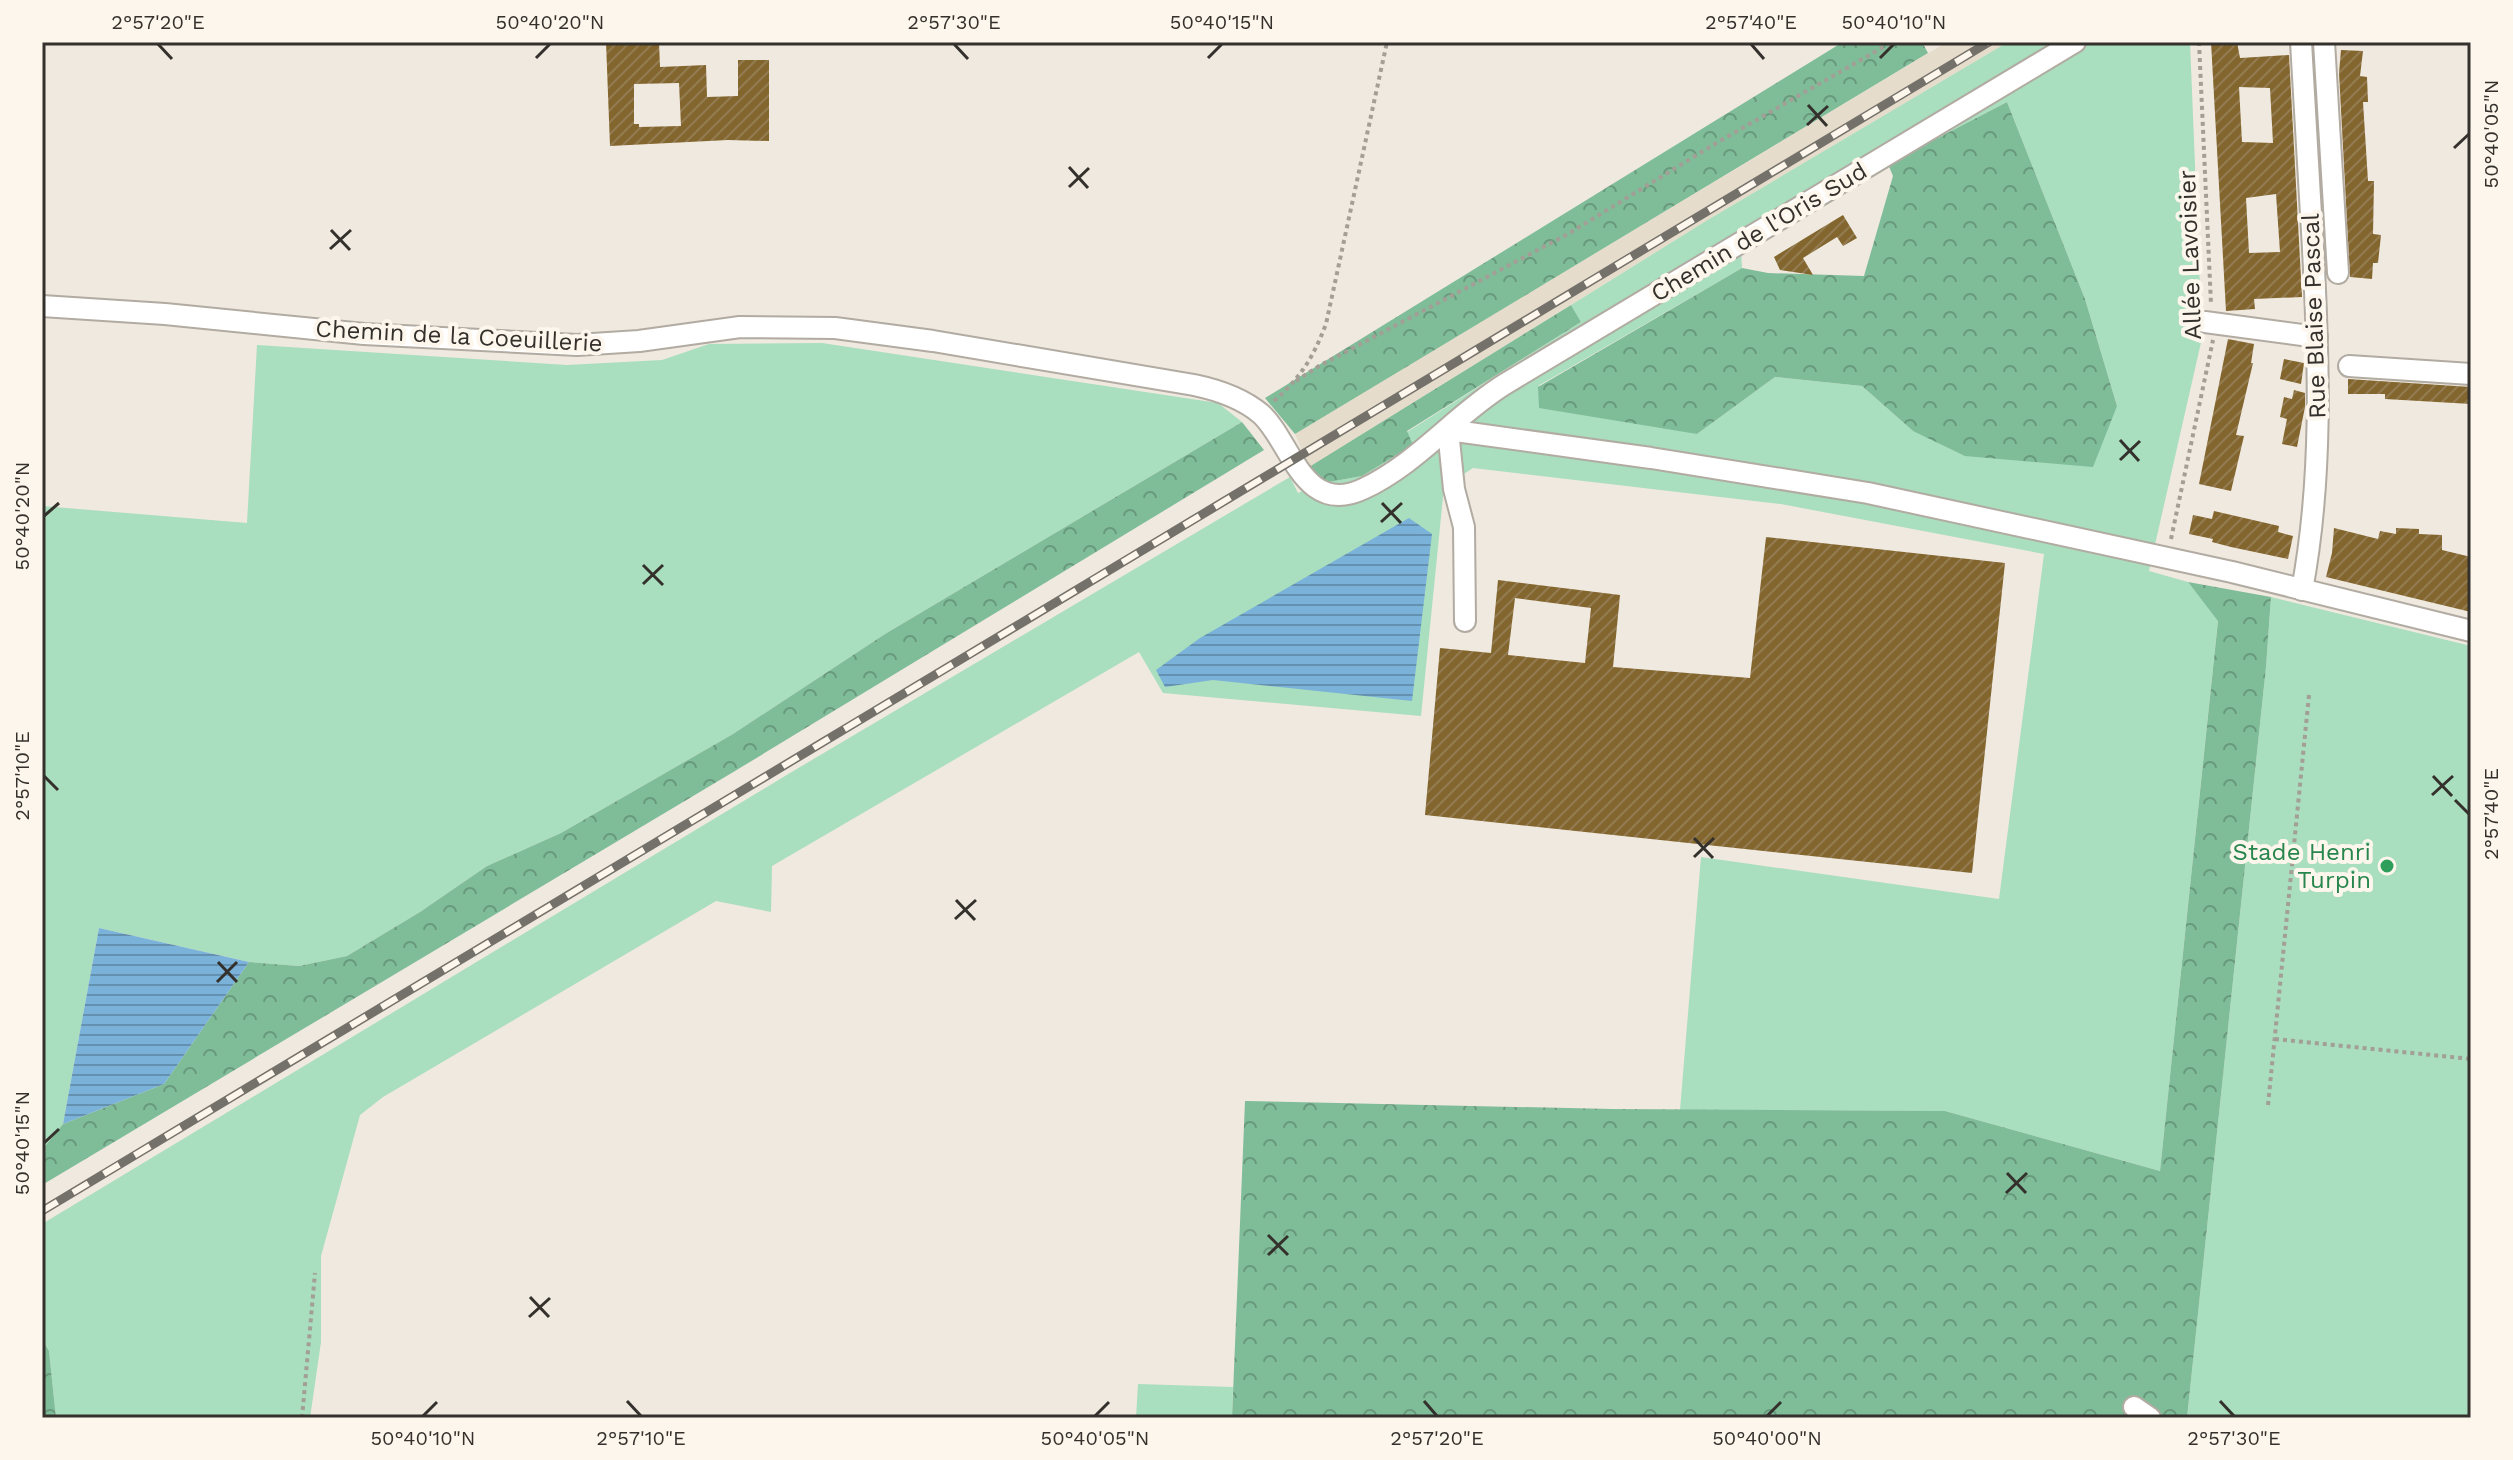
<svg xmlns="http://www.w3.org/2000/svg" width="2513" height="1460" font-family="'Work Sans',sans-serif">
	<defs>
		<pattern id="forest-crowns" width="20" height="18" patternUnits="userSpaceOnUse" patternTransform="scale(2)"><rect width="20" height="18" fill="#7fbc98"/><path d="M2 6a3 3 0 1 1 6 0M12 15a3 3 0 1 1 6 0" fill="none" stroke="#69997c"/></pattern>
		<pattern id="water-rules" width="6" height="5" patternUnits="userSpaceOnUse" patternTransform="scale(2)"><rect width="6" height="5" fill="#7ab2d9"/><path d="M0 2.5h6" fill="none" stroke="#6591b0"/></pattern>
		<pattern id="building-hatch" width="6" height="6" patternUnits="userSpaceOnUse" patternTransform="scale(2)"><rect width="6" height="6" fill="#83652e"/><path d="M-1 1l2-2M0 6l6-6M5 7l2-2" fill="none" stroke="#937c52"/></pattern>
	</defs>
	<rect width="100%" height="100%" fill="#efe9df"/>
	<polygon fill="#e6dccb" points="1947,42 2008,42 1706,221 1309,467 1295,434"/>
	<g fill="#a9debe" fill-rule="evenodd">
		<path d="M 2008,42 L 2190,42 L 2202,338 L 2149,571 L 2188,582 L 2218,620 L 2160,1171 L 1945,1111 L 1680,1110 L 1701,857 L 1999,899 L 2044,554 L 1781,504 L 1473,468 L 1444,487 L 1421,716 L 1163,693 L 1139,652 L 772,866 L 771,912 L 716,901 L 383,1097 L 360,1115 L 321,1256 L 321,1342 L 310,1418 L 56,1418 L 49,1351 L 42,1339 L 42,1224 L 790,773 L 1290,477 L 1298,493 L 1318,484 L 1362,476 L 1413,445 L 1407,432 L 1581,322 L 1571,305 L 1706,221 ZM 2007,102 L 2085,299 L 2117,406 L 1913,431 L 1862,386 L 1775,377 L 1697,434 L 1538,386 L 1742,268 L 1741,250 L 1888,164 Z"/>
		<polygon points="822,343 1218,403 1242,422 885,634 733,734 561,833 487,866 420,912 347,956 299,966 249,962 99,928 63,1124 42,1150 42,506 247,523 257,345 567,365 662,360 709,344"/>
		<polygon points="2271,597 2471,646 2471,1418 2187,1418 2266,667"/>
		<polygon points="1138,1384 1233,1387 1232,1418 1136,1418"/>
	</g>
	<g fill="url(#forest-crowns)">
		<polygon points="1843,42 1922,42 1928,53 1295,434 1265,398"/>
		<polygon points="2007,102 2085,299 2117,406 2093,467 1965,456 1913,431 1862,386 1775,377 1697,434 1539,408 1538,387 1742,268 1768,273 1864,276 1893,176 1888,164"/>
		<polygon points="1571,305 1581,322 1407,431 1413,445 1362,476 1318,484 1309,467"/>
		<polygon points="1242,422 1264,450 735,771 42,1185 42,1150 63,1124 164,1084 249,962 299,966 347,956 420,912 487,866 561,833 733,734 885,634"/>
		<polygon points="2188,582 2271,597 2266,667 2187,1418 1232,1418 1245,1101 1612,1109 1945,1111 2160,1171 2218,621"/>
		<polygon points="42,1339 49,1351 56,1418 42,1418"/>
	</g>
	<g fill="url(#water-rules)">
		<polygon points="1409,518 1432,534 1412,701 1213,680 1165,687 1156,670 1200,638"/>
		<polygon points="99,928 249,962 164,1084 63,1124"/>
	</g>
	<g fill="url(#building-hatch)" fill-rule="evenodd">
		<path d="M 606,42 L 659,42 L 660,67 L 706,65 L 707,97 L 738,96 L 738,60 L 769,60 L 769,141 L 728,140 L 610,146 ZM 679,83 L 681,126 L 639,127 L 639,124 L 634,124 L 634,84 Z"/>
		<path d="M 2211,42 L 2237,42 L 2240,58 L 2289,55 L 2302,297 L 2254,299 L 2255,309 L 2226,311 ZM 2239,87 L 2270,88 L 2273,143 L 2242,142 ZM 2276,194 L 2280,252 L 2249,253 L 2246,198 Z"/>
		<polygon points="2341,50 2363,51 2360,76 2367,77 2368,102 2363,102 2368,181 2374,181 2373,234 2381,235 2378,263 2373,263 2372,279 2350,277 2339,73"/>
		<polygon points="1843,215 1857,238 1843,246 1837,237 1803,258 1813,275 1780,270 1774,257"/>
		<polygon points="2228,339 2254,344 2251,363 2253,363 2236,435 2244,436 2231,491 2199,484"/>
		<polygon points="2284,359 2304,363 2301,384 2280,379"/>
		<polygon points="2348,379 2471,387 2471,404 2385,399 2385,394 2348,394"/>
		<polygon points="2294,390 2305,393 2305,407 2297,447 2282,444 2287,419 2280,417 2284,397 2292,399"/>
		<polygon points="2214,511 2279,526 2278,532 2293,536 2288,559 2231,547 2212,542 2213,539 2189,534 2193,515 2212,519"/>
		<polygon points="2334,528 2378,539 2380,531 2396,534 2396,528 2419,529 2419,534 2442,535 2442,550 2471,557 2471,612 2326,577 2332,553"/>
		<path d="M 1766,537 L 2005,563 L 1972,873 L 1425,815 L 1440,648 L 1491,653 L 1498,580 L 1620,595 L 1613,667 L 1750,678 ZM 1515,598 L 1591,608 L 1585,663 L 1508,655 Z"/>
	</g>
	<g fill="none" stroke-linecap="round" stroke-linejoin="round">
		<g stroke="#b1aba2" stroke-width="24">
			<g id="minor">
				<path d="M 2301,42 C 2305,111 2309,180 2313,249 C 2319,363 2323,478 2302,590"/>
				<polyline points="2324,42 2338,273"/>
				<path d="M 42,306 L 165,314 L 364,334 L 577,345 L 639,341 L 740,327 L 835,328 L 933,341 L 1194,385 C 1218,390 1242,398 1261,414 C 1291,441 1303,517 1363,489 C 1417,464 1455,415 1505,384 L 2075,42"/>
				<polyline points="2205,322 2317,337"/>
				<polyline points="2349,366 2471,374"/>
				<polyline points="1448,430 1651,458 1868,493 2232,572 2471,631"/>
				<polyline points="1448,430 1454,489 1464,527 1465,621"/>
				<polyline points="2134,1407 2150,1418"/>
			</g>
		</g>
		<g stroke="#a39e96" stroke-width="4" stroke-dasharray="4 4" stroke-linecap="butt">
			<polyline points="2199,42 2211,304"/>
			<polyline points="1296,381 1319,366 1568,234 1713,145 1892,42"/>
			<path d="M 1274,401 C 1301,377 1313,358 1326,324 L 1387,42"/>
			<polyline points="2171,539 2213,340"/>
			<polyline points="2275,1039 2471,1059"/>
			<polyline points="2268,1105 2309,695"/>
			<polyline points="302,1418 315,1273"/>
		</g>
		<use href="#minor" stroke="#fff" stroke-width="20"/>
		<g stroke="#74706a" stroke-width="9">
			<polyline id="rail" points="42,1211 1989,42"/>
		</g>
		<use href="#rail" stroke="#fdf6ec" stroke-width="6" stroke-dasharray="18" stroke-linecap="butt"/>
	</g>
	<path fill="none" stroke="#34312d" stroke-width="3" d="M 158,44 L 172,59M 954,44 L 968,59M 1751,44 L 1764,59M 536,58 L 550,44M 1208,58 L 1222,44M 1880,58 L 1894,44M 1808,105 L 1827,126M 1807,125 L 1828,106M 2454,148 L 2469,134M 1069,167 L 1088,188M 1069,187 L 1089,168M 331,230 L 350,250M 330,249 L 351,230M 2120,440 L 2139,461M 2120,460 L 2140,441M 1382,503 L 1401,523M 44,516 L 59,503M 1381,522 L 1402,503M 643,565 L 663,585M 643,584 L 663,565M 44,776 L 58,790M 2433,776 L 2452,796M 2432,795 L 2453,776M 2455,800 L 2469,814M 1694,838 L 1713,858M 1694,857 L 1714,838M 956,900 L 975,920M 955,919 L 976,900M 218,962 L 237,982M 217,982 L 237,962M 44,1143 L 59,1129M 2007,1173 L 2026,1193M 2006,1193 L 2027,1173M 1268,1235 L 1288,1255M 1268,1255 L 1288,1236M 530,1297 L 549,1317M 529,1317 L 550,1298M 627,1401 L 641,1416M 1424,1401 L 1437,1416M 2220,1401 L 2234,1416M 423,1416 L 437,1402M 1095,1416 L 1109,1402M 1767,1416 L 1781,1402"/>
	<circle fill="#2e9e5b" stroke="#fdf6ec" stroke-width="3" cx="2387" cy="866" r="8"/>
	<g text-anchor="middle" stroke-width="8" stroke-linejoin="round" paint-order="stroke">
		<g font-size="24" fill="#34312d" stroke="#fdf6ec">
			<text transform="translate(1759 232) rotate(-31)" y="8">Chemin de l'Oris Sud</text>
			<text transform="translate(2190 255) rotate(-92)" y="8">Allée Lavoisier</text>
			<text transform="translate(2314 316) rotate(-92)" y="8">Rue Blaise Pascal</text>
			<text transform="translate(459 336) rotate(3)" y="8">Chemin de la Coeuillerie</text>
		</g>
		<g font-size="24" fill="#27864d" stroke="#fdf6ec" text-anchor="end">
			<text x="2371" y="860">Stade Henri<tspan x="2371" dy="28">Turpin</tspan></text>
		</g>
	</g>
	<rect width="2513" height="1460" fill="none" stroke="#fdf6ec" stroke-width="88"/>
	<rect x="44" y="44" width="2425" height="1372" fill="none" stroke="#34312d" stroke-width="3"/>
	<g font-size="20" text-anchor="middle" fill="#34312d">
		<text x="158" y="29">2°57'20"E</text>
		<text x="550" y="29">50°40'20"N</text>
		<text x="954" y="29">2°57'30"E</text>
		<text x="1222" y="29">50°40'15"N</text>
		<text x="1751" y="29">2°57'40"E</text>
		<text x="1894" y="29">50°40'10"N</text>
		<text transform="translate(2491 134) rotate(-90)" y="7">50°40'05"N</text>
		<text transform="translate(22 516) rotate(-90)" y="7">50°40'20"N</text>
		<text transform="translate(22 776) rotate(-90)" y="7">2°57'10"E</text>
		<text transform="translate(2491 814) rotate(-90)" y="7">2°57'40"E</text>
		<text transform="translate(22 1143) rotate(-90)" y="7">50°40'15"N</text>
		<text x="423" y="1445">50°40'10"N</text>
		<text x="641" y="1445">2°57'10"E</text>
		<text x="1095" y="1445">50°40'05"N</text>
		<text x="1437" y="1445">2°57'20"E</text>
		<text x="1767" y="1445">50°40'00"N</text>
		<text x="2234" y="1445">2°57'30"E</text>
	</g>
</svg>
